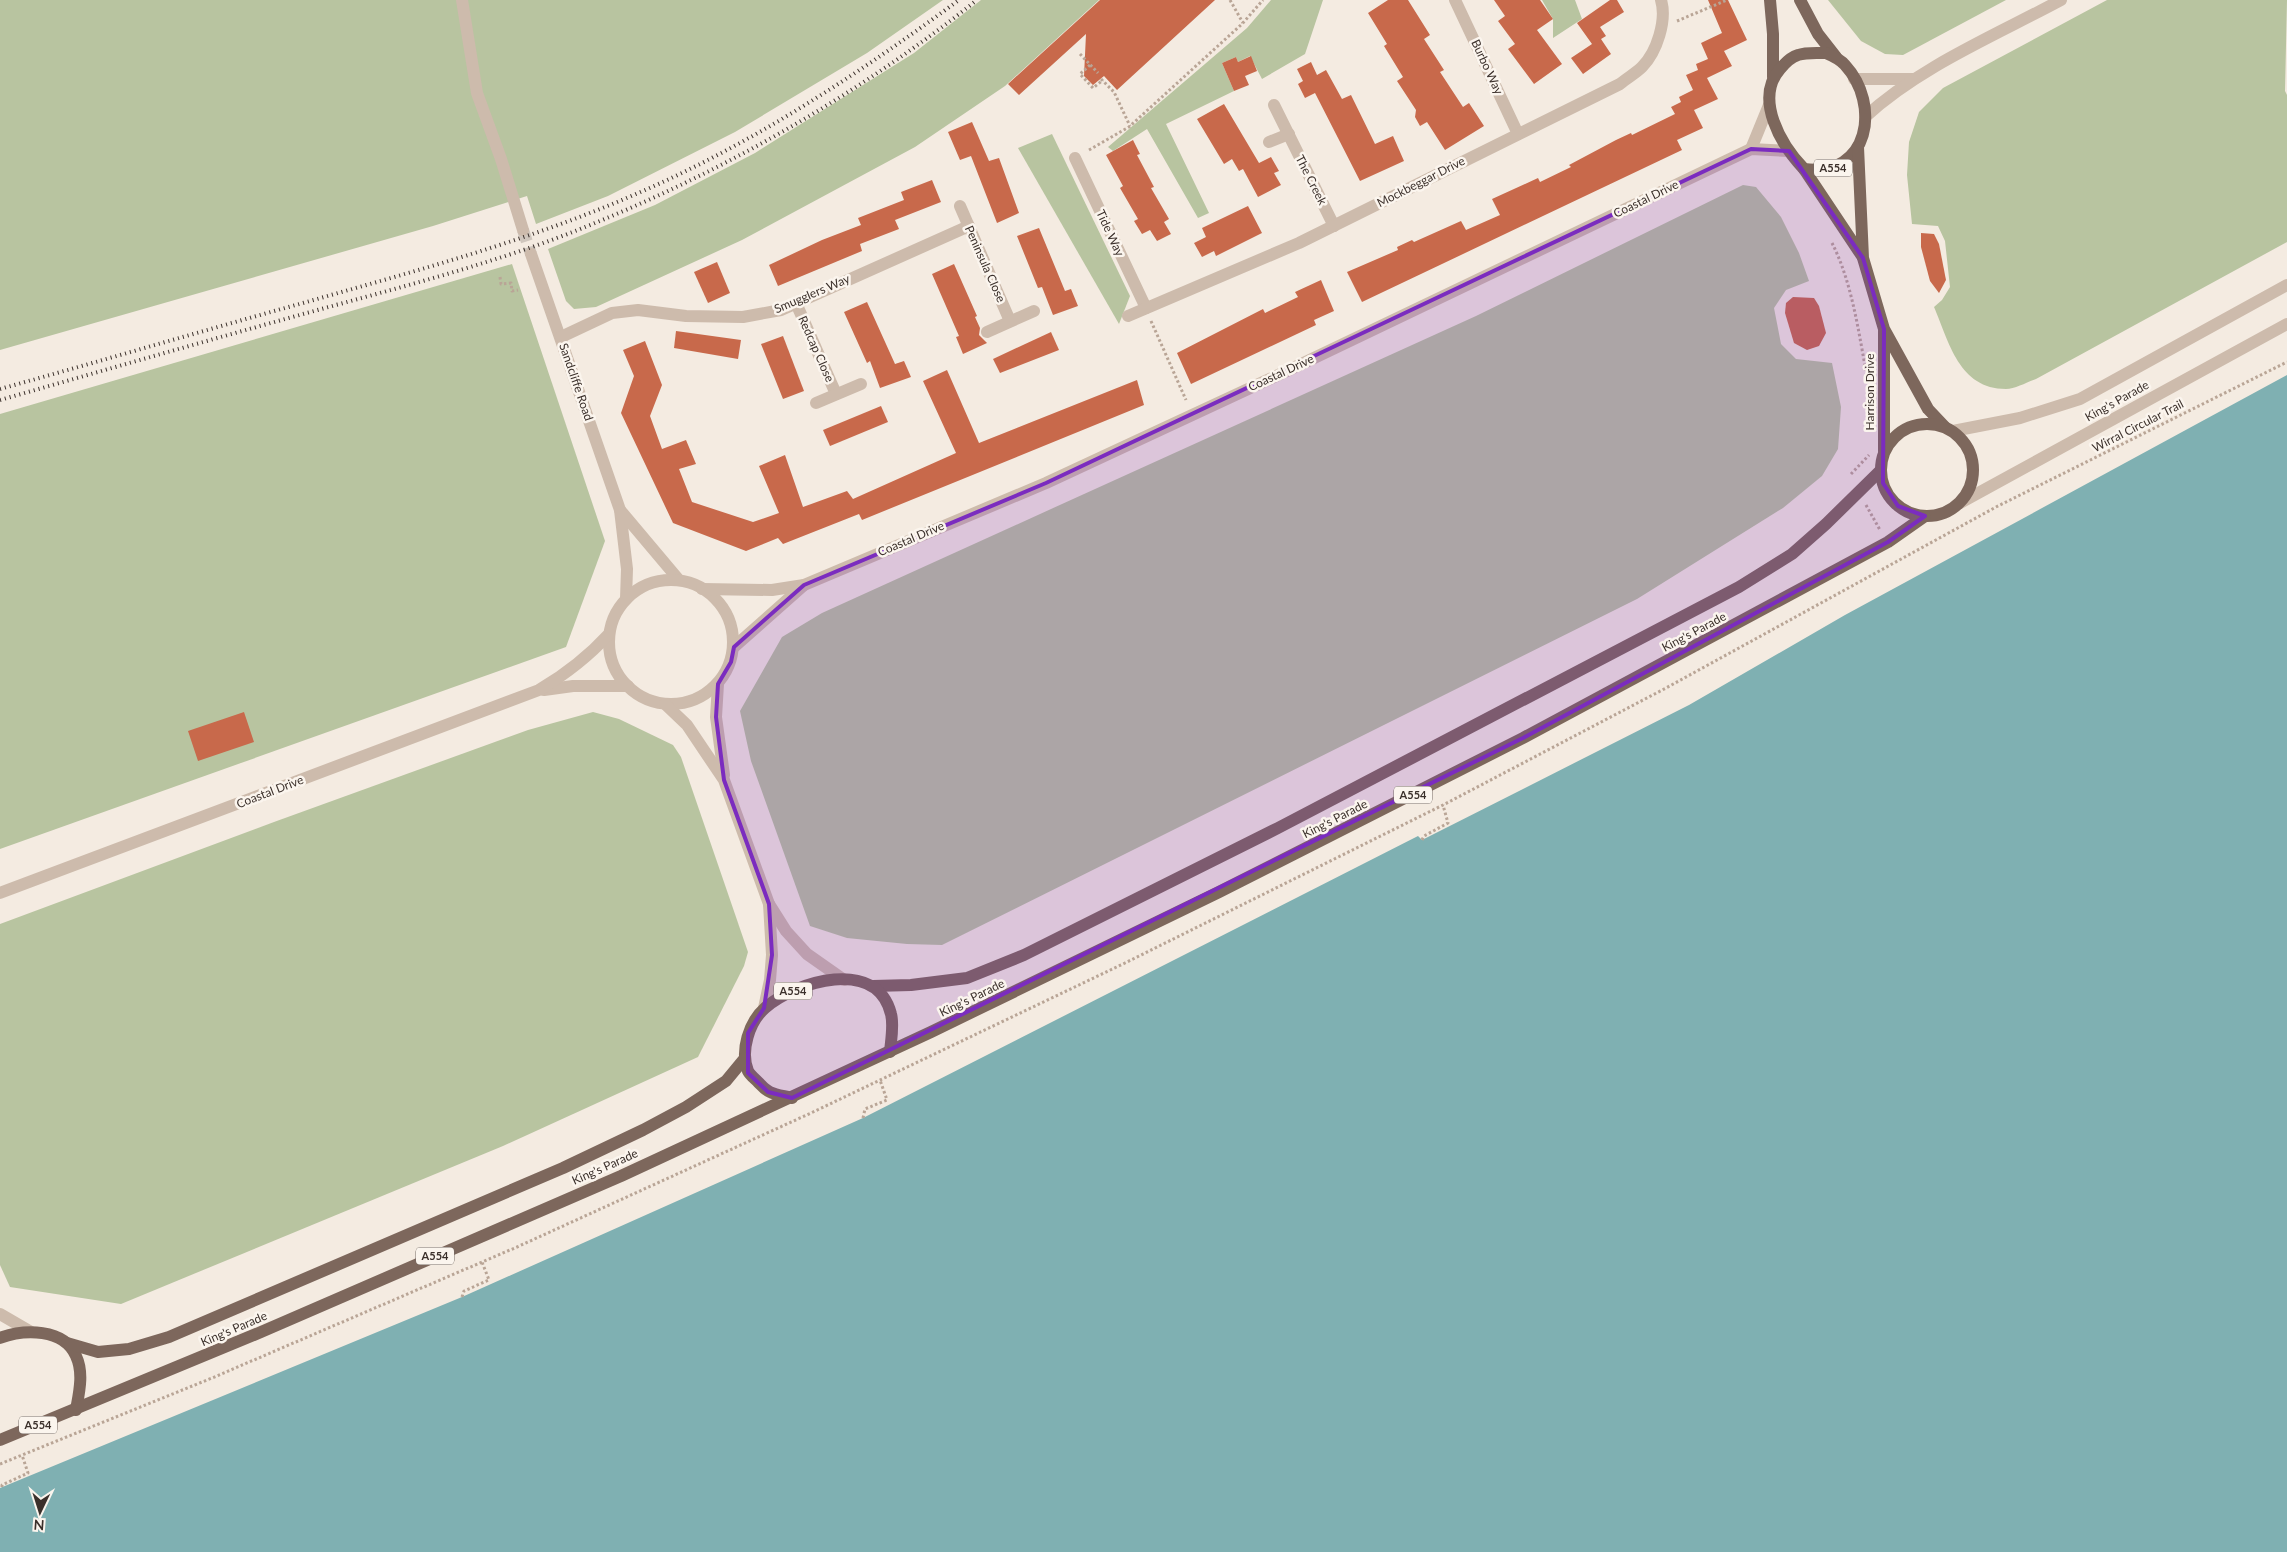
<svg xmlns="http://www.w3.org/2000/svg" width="2287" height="1552" font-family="Lato,sans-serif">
	<rect width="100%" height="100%" fill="#f4ebe1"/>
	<g fill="#b8c4a0">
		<polygon points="0,0 943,0 867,53 735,132 608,196 536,224 527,196 433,226 0,350"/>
		<polygon points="981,0 1099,0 1005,86 915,147 742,240 596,307 574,309 566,301 548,249 655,205 755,153 914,53"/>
		<polygon points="1271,0 1323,0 1305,54 1262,79 1250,56 1238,62 1236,57 1222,63 1234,91 1166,124 1209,213 1198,218 1147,129 1113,151 1108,147 1247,28"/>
		<polygon points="1542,0 1575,0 1582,19 1553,38 1553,19"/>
		<polygon points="1828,0 2006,0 1903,55 1885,54 1861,41"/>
		<path d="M 2107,0 L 2287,0 L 2285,91 L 2287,95 L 2287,242 L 2036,379 C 2027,382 2015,389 2006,389 C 1959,389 1949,342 1934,307 L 1942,300 L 1950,287 L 1945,241 L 1938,226 L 1912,224 L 1907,175 L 1909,142 L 1919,112 L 1943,88 Z"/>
		<polygon points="1052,134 1130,296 1119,324 1018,148"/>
		<polygon points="1743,185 1756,187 1781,217 1799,253 1809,281 1786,290 1774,308 1781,344 1796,359 1832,363 1841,407 1838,449 1822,476 1783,508 1637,599 942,945 907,944 847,938 810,926 751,761 740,711 782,637 822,613 1476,316"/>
		<polygon points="512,264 605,541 566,647 0,849 0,414"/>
		<polygon points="593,712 619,719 673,745 681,757 748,952 744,966 698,1057 503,1146 121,1304 10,1287 0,1265 0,924 274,822 528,730"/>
	</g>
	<polygon fill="#7fb0b2" points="2287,375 2287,1552 0,1552 0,1488 462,1297 863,1118 1418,836 1422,840 1689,705 1845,615"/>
	<g fill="#c8694b">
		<polygon points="1100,0 1215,0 1117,90 1104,76 1093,85 1084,76 1086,34 1019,95 1008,84"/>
		<polygon points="1388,0 1408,0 1430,35 1424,39 1444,70 1440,72 1463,107 1469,103 1484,126 1445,150 1427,122 1420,126 1415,117 1416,110 1397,81 1403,77 1384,46 1387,44 1368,13"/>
		<polygon points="1494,0 1540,0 1553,19 1537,30 1562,64 1534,84 1508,49 1515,44 1498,21 1505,16"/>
		<polygon points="1610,0 1617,0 1624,12 1600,27 1606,36 1601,39 1611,54 1583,74 1571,58 1592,44 1577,23"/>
		<polygon points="1708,0 1728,0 1747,40 1724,51 1732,66 1707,78 1718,99 1694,110 1703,128 1677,140 1682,150 1362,302 1347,272 1398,250 1397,247 1412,240 1414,242 1461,221 1466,230 1500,215 1492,199 1538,178 1540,182 1571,167 1569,165 1616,140 1631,133 1632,135 1675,114 1671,107 1681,102 1679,97 1693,90 1686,75 1698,70 1696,64 1708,59 1701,43 1722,33"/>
		<polygon points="1251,56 1257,71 1245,76 1249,85 1234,91 1222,63 1236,57 1238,62"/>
		<polygon points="1311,62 1317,75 1326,70 1342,99 1351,95 1375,144 1393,136 1404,161 1360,181 1315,93 1305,98 1298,84 1303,81 1297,69"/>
		<polygon points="1224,104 1259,163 1271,157 1279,171 1274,173 1281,185 1258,197 1243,169 1239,171 1232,159 1224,164 1197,119"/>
		<polygon points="972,122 989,161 999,158 1019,213 997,223 971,156 960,160 948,132"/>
		<polygon points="1133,140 1140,154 1137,155 1154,187 1151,188 1169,219 1164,222 1171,234 1157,241 1150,230 1142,234 1134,221 1138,219 1120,188 1123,186 1106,155"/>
		<polygon points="932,180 941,202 895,220 899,229 860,244 862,251 778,286 769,265 822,240 861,225 858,218 904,200 901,192"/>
		<polygon points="1248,206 1262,233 1216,256 1214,251 1202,257 1194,243 1206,237 1202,228"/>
		<polygon points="1039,228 1065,291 1071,289 1078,306 1053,315 1042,287 1038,288 1017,236"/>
		<polygon points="1921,233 1934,234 1939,244 1946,280 1939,293 1930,281 1921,247"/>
		<polygon points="717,262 730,293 708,303 694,272"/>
		<polygon points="954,264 977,316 975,317 980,328 979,335 987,343 963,354 956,337 959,336 932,274"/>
		<polygon points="1321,280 1334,311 1314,320 1316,325 1191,384 1177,353 1263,309 1265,313 1298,297 1295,292"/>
		<polygon points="1793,297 1814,298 1819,306 1826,333 1819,346 1807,350 1794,343 1785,313 1786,303"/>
		<polygon points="867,302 895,364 904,361 911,377 880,388 870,361 867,363 844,312"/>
		<polygon points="676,331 741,340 738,359 674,348"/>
		<polygon points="1051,332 1059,350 1000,373 993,359"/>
		<polygon points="783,336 804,391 783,399 761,344"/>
		<polygon points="645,341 662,385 650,416 662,449 686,440 696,464 679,469 692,502 753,522 779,513 759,466 785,455 803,507 847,491 853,499 956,453 923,381 947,370 979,443 1137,380 1144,405 862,520 859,514 783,544 778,538 746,551 673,523 621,413 634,376 623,350"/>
		<polygon points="881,406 888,422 830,446 823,430"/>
		<polygon points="244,712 254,742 198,761 188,731"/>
	</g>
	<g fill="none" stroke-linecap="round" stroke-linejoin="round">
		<polyline stroke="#cfc6bd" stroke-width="12" stroke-dasharray="12 6" stroke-linecap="butt" points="523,230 531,254"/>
		<g stroke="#b9a596" stroke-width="3" stroke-dasharray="2.5 2.5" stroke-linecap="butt">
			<polyline points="1230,0 1243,23"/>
			<polyline points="1677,21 1727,0"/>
			<polyline points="1080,54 1098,73"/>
			<polyline points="1090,65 1080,74 1093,88 1103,80"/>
			<polyline points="1101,79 1114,92 1130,126"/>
			<polyline points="1089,150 1129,127 1242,24 1263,0"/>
			<path d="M 1832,243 C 1852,282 1859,334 1867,377"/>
			<polyline points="500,277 501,284 511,283 512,291 518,290"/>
			<polyline points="1151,321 1186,400"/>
			<polyline points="1851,474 1869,455"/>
			<polyline points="1866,505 1880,530"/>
			<polyline points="1422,840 1424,836 1448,823 1443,805"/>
			<polyline points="863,1118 865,1109 887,1100 880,1080"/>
			<polyline points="462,1297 464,1291 489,1280 482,1262"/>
			<polyline points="0,1464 212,1378 517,1247 811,1113 1125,963 1443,805 1666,688 1996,507 2287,362"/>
			<polyline points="2,1487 2,1485 28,1473 22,1455"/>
		</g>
		<g stroke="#cdbbac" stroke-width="12">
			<polyline points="462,0 477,93 501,159 523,230"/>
			<polyline points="1455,0 1518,134"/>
			<polyline points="1854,79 1913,79"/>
			<polyline points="1274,105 1334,226"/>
			<path d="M 1865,117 C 1919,67 1996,35 2061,0"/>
			<polyline points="1269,142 1289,134"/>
			<polyline points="1075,158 1146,308"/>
			<polyline points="960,206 1010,321"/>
			<polyline points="531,254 620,510 627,569 626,599"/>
			<polyline points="796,303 836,394"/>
			<path d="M 1128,316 L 1299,243 L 1620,84 C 1627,78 1636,73 1642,67 C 1657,52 1667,20 1661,0"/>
			<polyline points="987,332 1034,311"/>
			<polyline points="561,337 612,313 638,310 686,316 743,317 781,310 969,226"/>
			<polyline points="816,403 861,384"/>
			<polyline points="1953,431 2020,418 2080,399 2287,285"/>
			<polyline points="1960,503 2287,324"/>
			<polyline points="620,510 679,580"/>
		</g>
		<g stroke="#cdbbac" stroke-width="12">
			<polyline points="1751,149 1769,105"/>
			<circle cx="671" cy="642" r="62"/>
			<polyline points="702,589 772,590 804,585 1046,483 1291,369 1751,149 1789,151"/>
			<polyline points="734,647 804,585"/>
			<polyline points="718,684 716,717 724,775"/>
			<polyline points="544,690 573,686 628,686"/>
			<polyline points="665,704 687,725 724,780 769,904 786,931 807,954 844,980"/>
			<path d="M 0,893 L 539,690 C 566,674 588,657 609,634"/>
			<polyline points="764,1008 770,980 772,955 769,904"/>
			<polyline points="0,1314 31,1332"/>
		</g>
		<g stroke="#7d675c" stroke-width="12">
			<polyline points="1770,0 1773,34 1773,77"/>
			<polyline points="1800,0 1818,34 1836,57"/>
			<path d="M 1826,53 C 1833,56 1840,59 1845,65 C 1881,104 1870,178 1804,169 C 1781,145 1754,99 1780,69 C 1785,63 1791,57 1798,55 C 1806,52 1817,53 1826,53 Z"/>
			<polyline points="1858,147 1863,258 1884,329 1928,409 1945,427"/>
			<polyline points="1804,169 1862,256"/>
			<circle cx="1927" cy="470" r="46"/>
			<polyline points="1884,451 1884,331"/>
			<polyline points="873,986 911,985 967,978 1024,955 1278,828 1739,587 1792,554 1826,524 1881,470"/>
			<path d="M 792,1098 C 785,1096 776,1095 770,1092 C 765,1090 762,1086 758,1082 C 755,1079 750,1075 748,1071 C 740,1051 749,1022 765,1008 C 796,981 877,957 891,1014 C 894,1025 891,1040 890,1052"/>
			<path d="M 0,1338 C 24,1329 64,1328 76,1356 C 84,1373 79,1393 76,1410"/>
			<polyline points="67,1343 98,1352 129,1349 169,1337 563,1168 643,1130 686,1107 726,1081 745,1058"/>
			<polyline points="0,1440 261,1332 621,1176 931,1032 1219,892 1523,738 1888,542 1925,516"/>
		</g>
		<g stroke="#3b302b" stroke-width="4" stroke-dasharray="1 4" stroke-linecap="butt">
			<path d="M 0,389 C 101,361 202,331 303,303 C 415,271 528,241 636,194 C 752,144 857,75 959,0"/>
			<path d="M 0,400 C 105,370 209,340 314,311 C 398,288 483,266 565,235 C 712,178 853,99 977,0"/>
		</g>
	</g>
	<path fill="#7b2cbf" fill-opacity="0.2" stroke="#7b2cbf" stroke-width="4" stroke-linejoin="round" d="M 1751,149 L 1789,151 L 1863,258 L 1884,329 L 1883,483 L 1898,506 L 1925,516 L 1888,542 L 1523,738 L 792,1098 L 768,1092 L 748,1073 L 748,1033 L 764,1008 L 772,955 L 769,904 L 724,780 L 716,717 L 718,684 L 731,662 L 734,647 L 804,585 L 1046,483 Z"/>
	<g text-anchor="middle" stroke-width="5" stroke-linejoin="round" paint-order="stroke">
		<g fill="#fbf5ee" stroke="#756b66" stroke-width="1">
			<rect x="1814" y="159.5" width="38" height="17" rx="4"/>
			<rect x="1394" y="786.5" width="38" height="17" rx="4"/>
			<rect x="774" y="982.5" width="38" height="17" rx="4"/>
			<rect x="416" y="1247.5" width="38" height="17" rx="4"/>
			<rect x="19" y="1416.5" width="38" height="17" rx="4"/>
		</g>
		<g font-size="11" font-weight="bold" fill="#3b302b">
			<text x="1833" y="172">A554</text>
			<text x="1413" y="799">A554</text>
			<text x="793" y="995">A554</text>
			<text x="435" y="1260">A554</text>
			<text x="38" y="1429">A554</text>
		</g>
		<g font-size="12" fill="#3b302b" stroke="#fbf5ee">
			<text transform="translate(1487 67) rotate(65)" y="4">Burbo Way</text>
			<text transform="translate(1311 180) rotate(63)" y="4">The Creek</text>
			<text transform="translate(1421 182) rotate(-27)" y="4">Mockbeggar Drive</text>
			<text transform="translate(1646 199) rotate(-26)" y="4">Coastal Drive</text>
			<text transform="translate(1110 233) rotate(65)" y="4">Tide Way</text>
			<text transform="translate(985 264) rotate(66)" y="4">Peninsula Close</text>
			<text transform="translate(812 294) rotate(-23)" y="4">Smugglers Way</text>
			<text transform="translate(816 349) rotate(66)" y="4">Redcap Close</text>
			<text transform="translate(1281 373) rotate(-25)" y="4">Coastal Drive</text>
			<text transform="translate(576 382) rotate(71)" y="4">Sandcliffe Road</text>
			<text transform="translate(1870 392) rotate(-90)" y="4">Harrison Drive</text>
			<text transform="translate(2117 401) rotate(-29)" y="4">King's Parade</text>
			<text transform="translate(2138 426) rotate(-27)" y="4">Wirral Circular Trail</text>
			<text transform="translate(911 539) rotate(-23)" y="4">Coastal Drive</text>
			<text transform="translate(1694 632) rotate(-28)" y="4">King's Parade</text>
			<text transform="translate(270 792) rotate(-21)" y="4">Coastal Drive</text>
			<text transform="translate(1335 819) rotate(-27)" y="4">King's Parade</text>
			<text transform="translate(972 998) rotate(-26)" y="4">King's Parade</text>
			<text transform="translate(605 1167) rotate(-24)" y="4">King's Parade</text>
			<text transform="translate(234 1329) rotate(-23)" y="4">King's Parade</text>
		</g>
	</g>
	<g transform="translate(40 1512) rotate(184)" stroke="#fbf5ee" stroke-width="4" paint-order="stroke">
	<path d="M0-4L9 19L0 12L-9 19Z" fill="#3b302b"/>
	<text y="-8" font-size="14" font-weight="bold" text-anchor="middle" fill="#3b302b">N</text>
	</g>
</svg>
